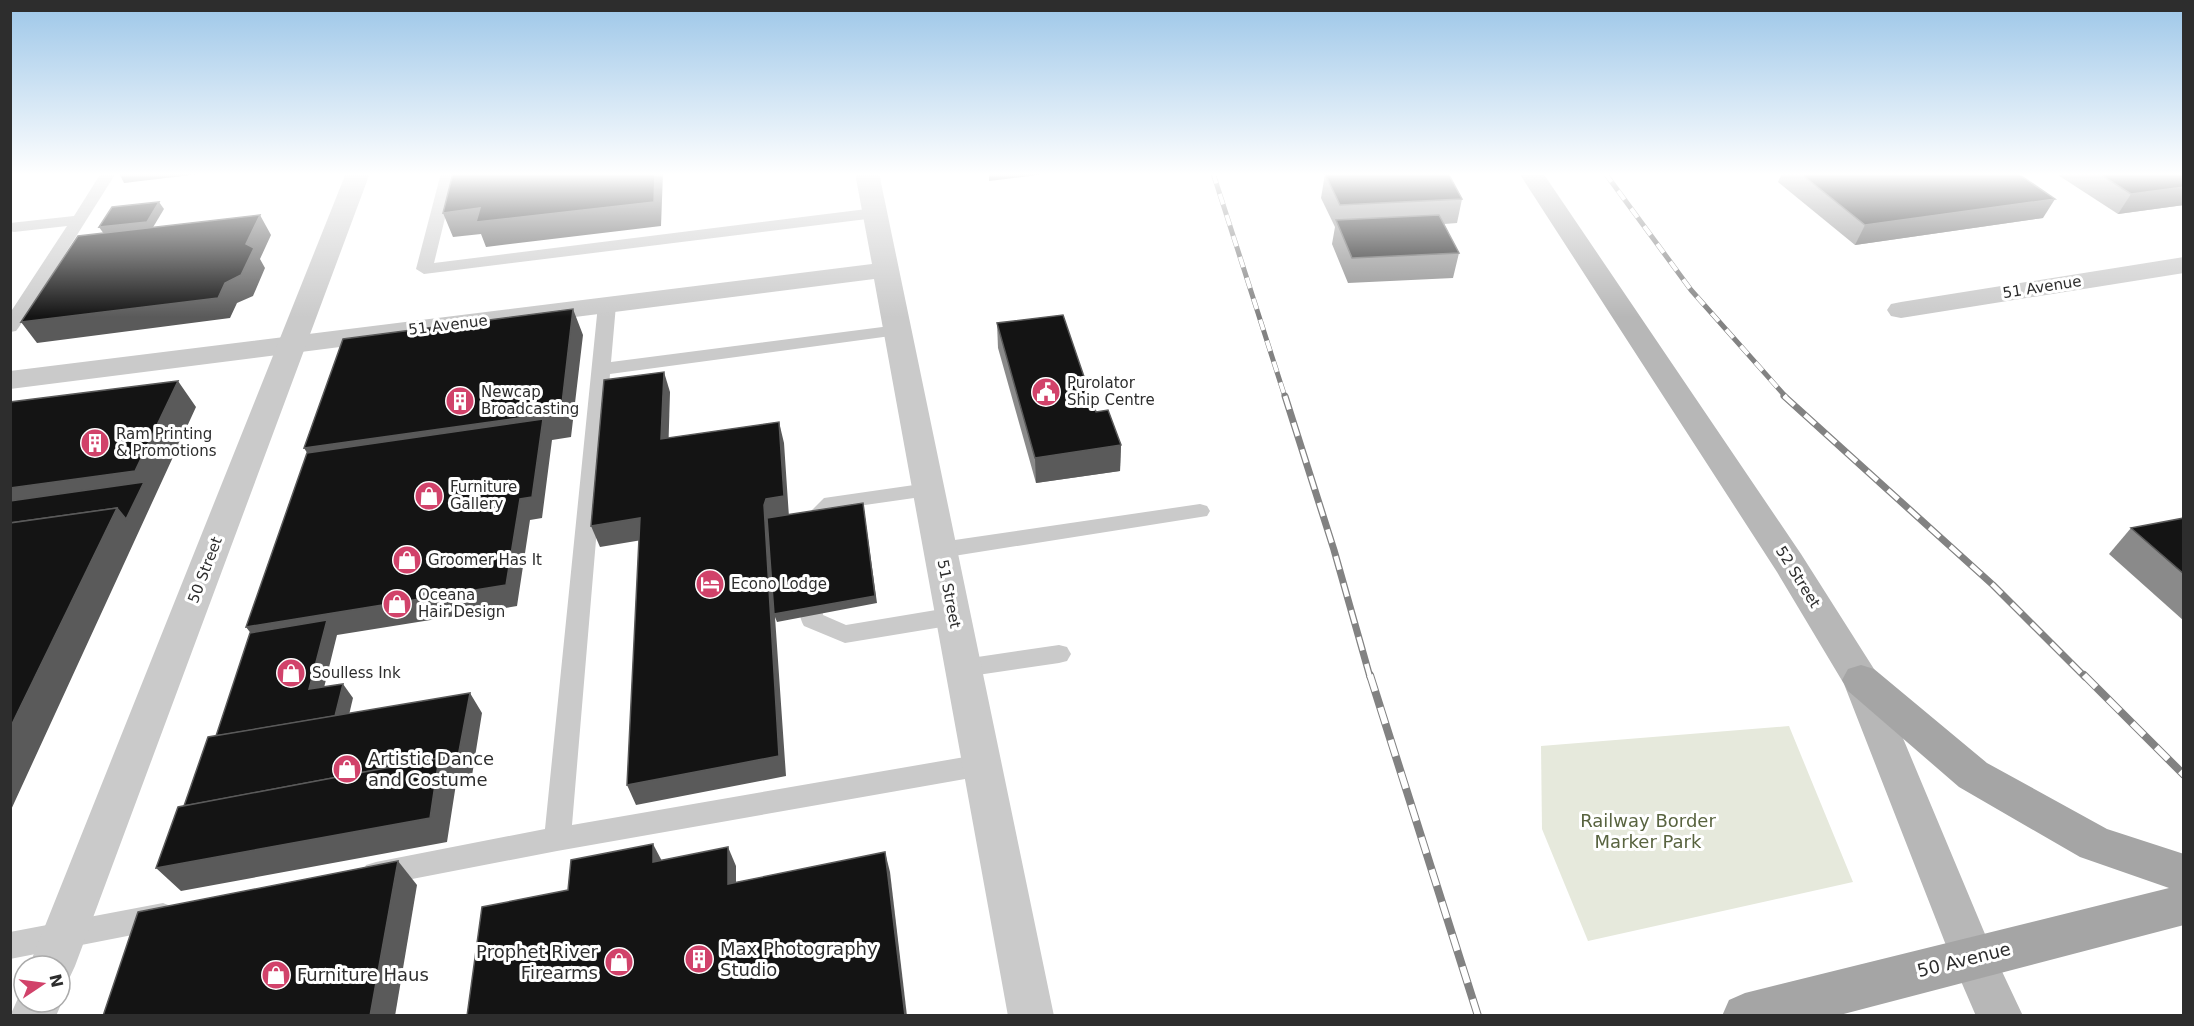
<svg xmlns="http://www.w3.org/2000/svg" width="2194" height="1026" font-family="'DejaVu Sans',sans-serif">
	<rect width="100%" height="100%" fill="#fff"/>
	<polygon fill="#e6e9dc" points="1789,726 1853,882 1588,941 1542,829 1541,746"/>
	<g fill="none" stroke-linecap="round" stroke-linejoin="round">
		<g fill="#cacaca" fill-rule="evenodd">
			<polygon points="101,173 116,173 19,327 16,331 10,332 10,313 67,226 14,232 10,231 10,223 74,216"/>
			<polygon points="441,173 456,173 434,263 875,208 883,213 875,218 424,274 416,269"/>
			<polygon points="607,300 613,301 616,305 611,362 898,325 904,326 907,330 904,334 898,335 610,374 572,825 982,754 991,757 995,765 991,773 982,776 557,851 376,886 366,883 362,874 366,865 376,862 545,829 598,305 601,301"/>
			<polygon points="928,483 935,485 938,490 935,495 837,509 813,533 805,536 797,533 794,528 824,498"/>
			<polygon points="1200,504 1207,506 1210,511 1207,516 941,558 933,556 930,550 933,544 941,542"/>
			<path d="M 810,581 L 818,583 L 821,589 L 823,615 L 846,625 L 954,607 L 962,610 L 965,616 L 962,622 L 954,625 L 845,643 L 804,626 C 798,616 796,594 802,583 Z"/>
			<polygon points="1059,645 1067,647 1071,654 1067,661 1059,663 964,677 956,675 952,668 956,661 964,659"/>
			<polygon points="163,903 173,907 177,916 173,925 163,929 10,959 10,932"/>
		</g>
		<g fill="#cacaca" fill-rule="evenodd">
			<polygon points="855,173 879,173 1054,1016 1008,1016 874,279 10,389 10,371 872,264"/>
			<polygon points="2184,257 2184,273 1901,318 1891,316 1887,310 1891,304 1901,302"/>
		</g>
		<g fill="#cacaca" fill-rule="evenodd">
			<polygon points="346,173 370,173 75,966 68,981 60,985 60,966 29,966"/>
			<polygon points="24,985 24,1002 60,1002 60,997 62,1002 56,1016 10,1016"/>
		</g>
		<polygon fill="#b7b7b7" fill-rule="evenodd" points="1519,173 1543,173 1801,554 1874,669 1990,946 2023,1016 1976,1016 1951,958 1844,684 1777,572"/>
		<polygon fill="#a5a5a5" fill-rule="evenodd" points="1861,665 1874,669 1987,763 2107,829 2184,854 2184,925 1836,1016 1722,1016 1729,1000 1745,993 2169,888 2080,857 1959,787 1848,691 1842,680 1848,669"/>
		<g stroke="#828282" stroke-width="5">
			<g id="rail-far2">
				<polyline points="1213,173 1285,397"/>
				<polyline points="1605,173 1691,290 1786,397"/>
			</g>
		</g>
		<g stroke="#828282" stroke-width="7">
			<g id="rail-far1">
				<polyline points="1285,396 1334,550 1370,677"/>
				<polyline points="1784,396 1993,585 2085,677"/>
			</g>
		</g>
		<g stroke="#828282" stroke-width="8">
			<g id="rail">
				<polyline points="1370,675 1478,1016"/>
				<polyline points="2084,675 2184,775"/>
			</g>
		</g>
		<use href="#rail-far2" stroke="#fff" stroke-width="4" stroke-dasharray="11" stroke-linecap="butt"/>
		<use href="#rail-far1" stroke="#fff" stroke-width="4.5" stroke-dasharray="14" stroke-linecap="butt"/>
		<use href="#rail" stroke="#fff" stroke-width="6" stroke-dasharray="17" stroke-linecap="butt"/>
	</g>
	<g fill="#8a8a8a">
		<polygon points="1782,173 2017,173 2043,218 1855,245 1778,182"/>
		<polygon points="2059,173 2184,173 2184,205 2118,214 2058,175"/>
		<polygon points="1325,174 1462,199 1457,223 1444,224 1459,253 1453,278 1348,283 1332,244 1335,227 1321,198"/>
		<polygon points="997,323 1121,445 1120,471 1036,483 998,348"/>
		<polygon points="2184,518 2184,621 2109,554 2131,528"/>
	</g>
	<g fill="#5a5a5a">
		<polygon points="119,173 208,173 124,183"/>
		<polygon points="655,173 663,173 661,226 486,247 481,234 453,237 443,213 480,208"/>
		<polygon points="989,173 1053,173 989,181"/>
		<polygon points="2184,187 2184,205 2118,214 2131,194"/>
		<polygon points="2055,199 2043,218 1855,245 1865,225"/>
		<polygon points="159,202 164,209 152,229 104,234 99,227"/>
		<polygon points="260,215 271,235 260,259 265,268 253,296 237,303 230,318 37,343 21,322 225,283"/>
		<polygon points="573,309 583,335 571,437 552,440 542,518 530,520 517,606 337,635 320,704 261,647 246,627 320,473 304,448"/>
		<polygon points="664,372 670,392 668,459 661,439"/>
		<polygon points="178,381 196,407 10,812 10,728 117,508 135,499 10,517 10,488"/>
		<polygon points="779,422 784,443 789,517 864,510 877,603 777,622 775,617 786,776 636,805 627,785 764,505 766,499"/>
		<polygon points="1121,445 1120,471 1036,483 1035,458"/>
		<polygon points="640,518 648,539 600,547 591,526"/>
		<polygon points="343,684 353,698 344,736 214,743"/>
		<polygon points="470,693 482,713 471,782 456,784 447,842 181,891 156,868 439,758"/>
		<polygon points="653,844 663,863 653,862"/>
		<polygon points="728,847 736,866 736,903 728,884"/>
		<polygon points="885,852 890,872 907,1016 905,1016"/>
		<polygon points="398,861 417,885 395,1016 370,1016"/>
	</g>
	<g fill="#141414" stroke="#5a5a5a" stroke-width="1.5">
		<polygon points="453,173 655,173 654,202 476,222 480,208 443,213"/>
		<polygon points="1448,173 1462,199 1340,205 1325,174"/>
		<polygon points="1800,173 2017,173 2055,199 1865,225"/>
		<polygon points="2098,173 2184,173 2184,187 2131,194"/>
		<polygon points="159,202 147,222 99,227 112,207"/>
		<polygon points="260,215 246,244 254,248 241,275 225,283 218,298 21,322 78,236"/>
		<polygon points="1439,215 1459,253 1352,258 1336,220"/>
		<polygon points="573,309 561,412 304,448 343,339"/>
		<polygon points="1063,315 1096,412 1108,410 1121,445 1035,458 997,323"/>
		<polygon points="664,372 661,439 779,422 784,496 766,499 764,505 779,756 627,785 640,518 591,526 604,380"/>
		<polygon points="178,381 135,471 10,488 10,402"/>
		<polygon points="543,419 532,497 520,499 506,585 246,627 307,453"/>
		<polygon points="144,482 126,519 117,508 10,523 10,501"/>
		<polygon points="863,503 875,596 774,614 767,518"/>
		<polygon points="117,508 10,728 10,523"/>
		<polygon points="2184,518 2184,574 2131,528"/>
		<polygon points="327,620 309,689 343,684 335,716 216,736 250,633"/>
		<polygon points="470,693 457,762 443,764 439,758 184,806 208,737"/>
		<polygon points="439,758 430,818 156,868 178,807"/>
		<polygon points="653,844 653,862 728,847 728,884 885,852 905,1016 467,1016 482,907 568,890 571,860"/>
		<polygon points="398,861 370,1016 103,1016 138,912"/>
	</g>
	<linearGradient id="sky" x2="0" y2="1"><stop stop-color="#9cc6e8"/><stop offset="0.55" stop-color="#fff"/><stop offset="1" stop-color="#fff" stop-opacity="0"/></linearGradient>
	<rect width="2194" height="317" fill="url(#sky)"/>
	<defs>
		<g id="civic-disc" transform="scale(1.5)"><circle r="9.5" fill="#d1426a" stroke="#fff"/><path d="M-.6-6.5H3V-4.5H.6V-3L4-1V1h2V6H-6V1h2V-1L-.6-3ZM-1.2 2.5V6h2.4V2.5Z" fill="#fff"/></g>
		<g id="building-disc" transform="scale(1.5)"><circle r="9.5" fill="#d1426a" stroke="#fff"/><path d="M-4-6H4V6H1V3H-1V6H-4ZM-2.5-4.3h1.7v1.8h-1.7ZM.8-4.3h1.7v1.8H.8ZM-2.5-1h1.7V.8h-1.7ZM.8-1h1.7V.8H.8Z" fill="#fff"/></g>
		<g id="shop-disc" transform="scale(1.5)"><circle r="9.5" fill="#d1426a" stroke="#fff"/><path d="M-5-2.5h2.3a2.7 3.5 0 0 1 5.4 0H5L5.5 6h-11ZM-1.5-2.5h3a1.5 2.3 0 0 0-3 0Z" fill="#fff"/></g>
		<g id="hotel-disc" transform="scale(1.5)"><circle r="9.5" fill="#d1426a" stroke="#fff"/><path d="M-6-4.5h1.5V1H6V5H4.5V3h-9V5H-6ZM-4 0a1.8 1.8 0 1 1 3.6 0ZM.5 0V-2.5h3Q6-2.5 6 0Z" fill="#fff"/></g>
	</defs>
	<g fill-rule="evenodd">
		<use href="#civic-disc" x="1046" y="392"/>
		<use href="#building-disc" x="460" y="401"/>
		<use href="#building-disc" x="95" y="443"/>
		<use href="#shop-disc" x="429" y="496"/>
		<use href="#shop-disc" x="407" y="560"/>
		<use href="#hotel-disc" x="710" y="584"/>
		<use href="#shop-disc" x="397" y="604"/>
		<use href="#shop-disc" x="291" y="673"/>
		<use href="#shop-disc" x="347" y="769"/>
		<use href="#building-disc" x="699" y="959"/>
		<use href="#shop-disc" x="619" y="962"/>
		<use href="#shop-disc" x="276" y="975"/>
	</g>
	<g text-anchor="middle" stroke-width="6" stroke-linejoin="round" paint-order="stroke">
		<g font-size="15" fill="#2d2d2d" stroke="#fff">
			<text transform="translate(2042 287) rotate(-9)" y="5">51 Avenue</text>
			<text transform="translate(448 325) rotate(-7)" y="5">51 Avenue</text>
			<text transform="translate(205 570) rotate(-69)" y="5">50 Street</text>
			<text transform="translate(1798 577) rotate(58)" y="5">52 Street</text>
			<text transform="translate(949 594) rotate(79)" y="5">51 Street</text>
		</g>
		<g font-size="15" fill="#2d2d2d" stroke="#fff" text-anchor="start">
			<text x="1067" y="388">Purolator<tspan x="1067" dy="17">Ship Centre</tspan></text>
			<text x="481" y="397">Newcap<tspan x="481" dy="17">Broadcasting</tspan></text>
			<text x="116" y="439">Ram Printing<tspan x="116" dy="17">&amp; Promotions</tspan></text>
			<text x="450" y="492">Furniture<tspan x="450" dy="17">Gallery</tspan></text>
			<text x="428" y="565">Groomer Has It</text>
			<text x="731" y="589">Econo Lodge</text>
			<text x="418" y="600">Oceana<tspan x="418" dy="17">Hair Design</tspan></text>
			<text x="312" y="678">Soulless Ink</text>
		</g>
		<g font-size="18" fill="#2d2d2d" stroke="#fff" text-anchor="start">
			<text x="368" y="765">Artistic Dance<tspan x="368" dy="21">and Costume</tspan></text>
			<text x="720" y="955">Max Photography<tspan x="720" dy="21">Studio</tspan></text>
			<text x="598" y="958" text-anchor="end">Prophet River<tspan x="598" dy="21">Firearms</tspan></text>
			<text x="297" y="981">Furniture Haus</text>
		</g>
		<g font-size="18" fill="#58633f" stroke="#fff">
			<text x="1648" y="827">Railway Border<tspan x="1648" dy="21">Marker Park</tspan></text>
		</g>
		<g font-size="18" fill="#2d2d2d" stroke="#fff">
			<text transform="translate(1964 960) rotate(-14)" y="6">50 Avenue</text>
		</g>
	</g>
	<rect width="2194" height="1026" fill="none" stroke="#2d2d2d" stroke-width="24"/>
	<g transform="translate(42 984) rotate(77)"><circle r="28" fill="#ffffff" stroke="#ababab" stroke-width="1.5"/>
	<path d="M0-4.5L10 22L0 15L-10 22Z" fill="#d1426a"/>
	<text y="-9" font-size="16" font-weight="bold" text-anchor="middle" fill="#2d2d2d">N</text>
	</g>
</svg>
